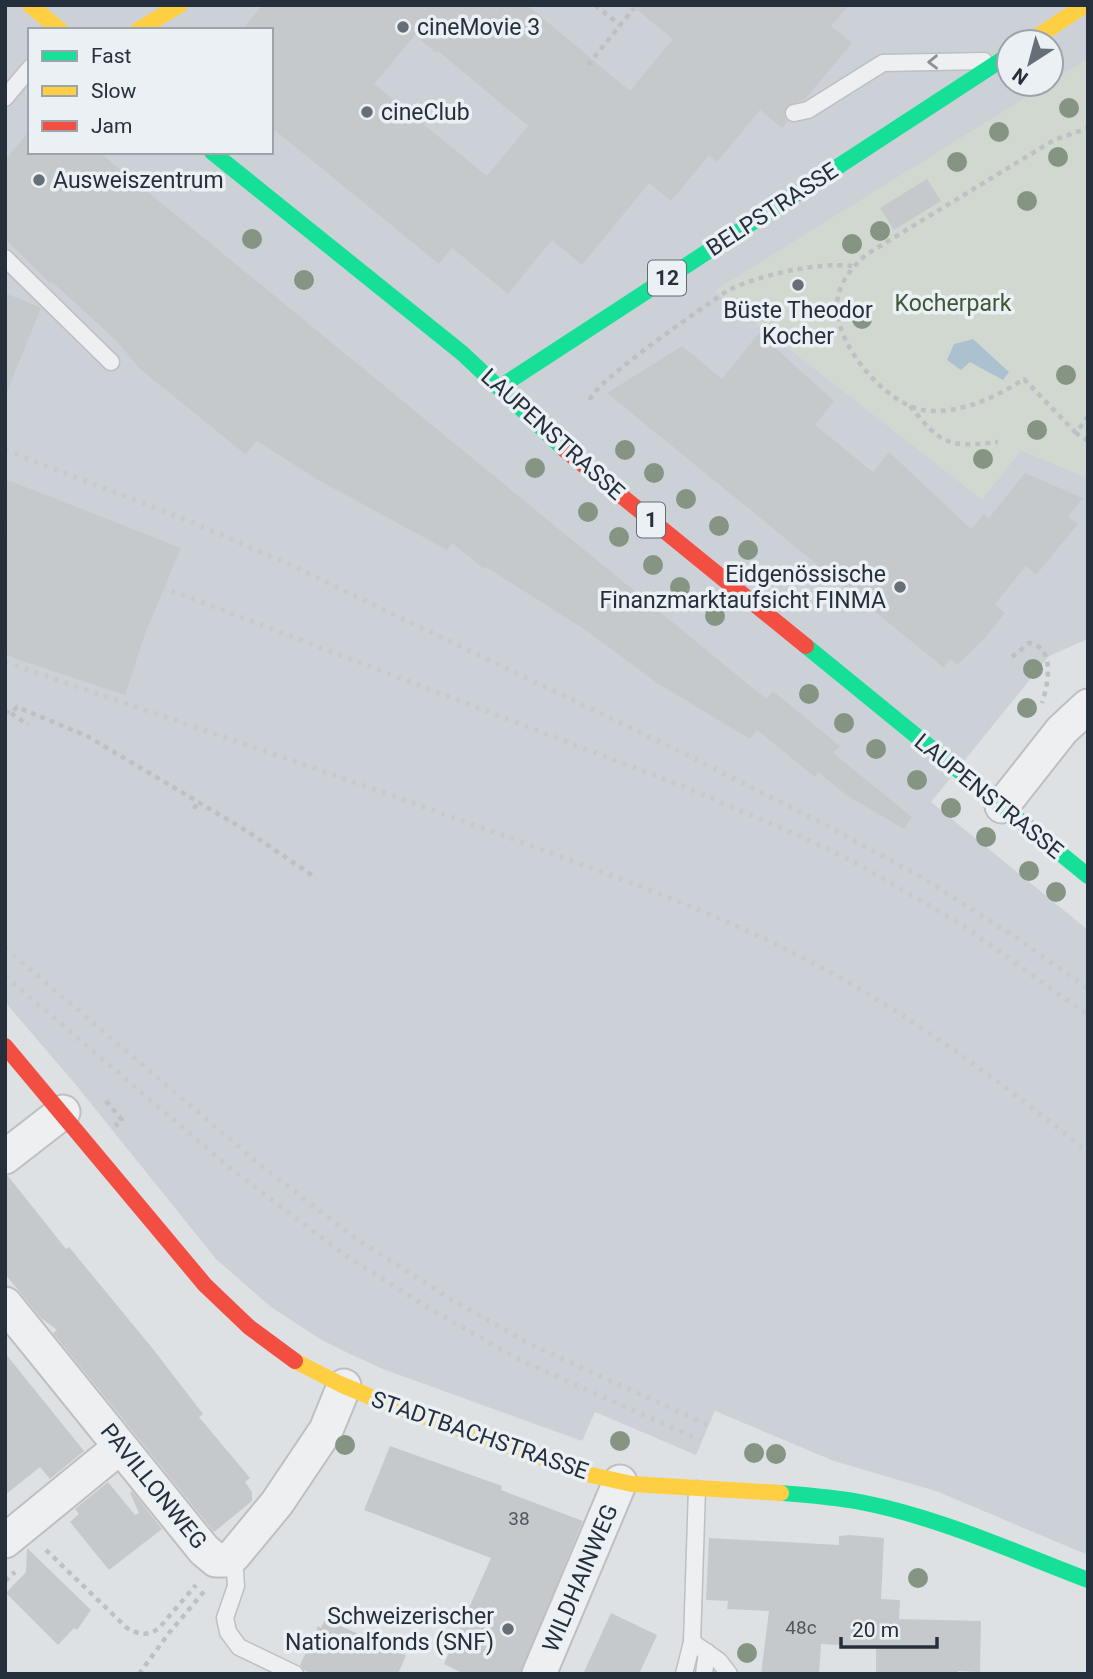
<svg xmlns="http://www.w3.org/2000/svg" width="1093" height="1679" font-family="Roboto,sans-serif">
	<rect width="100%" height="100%" fill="#dee1e4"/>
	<path fill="#ccd1d7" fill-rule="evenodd" d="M 5,5 L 1088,5 L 1088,59 L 1051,82 L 1051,42 L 1009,42 L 1009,84 L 1048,84 L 715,291 L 982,499 L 1021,450 L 1088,478 L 1088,639 L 1049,656 L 931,802 L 1088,930 L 1088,1555 L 936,1491 L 834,1461 L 715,1411 L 696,1455 L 595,1412 L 582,1441 L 383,1369 L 352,1355 L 320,1339 L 271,1307 L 216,1259 L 76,1085 L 5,1002 ZM 30,30 L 271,30 L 271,152 L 30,152 Z"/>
	<polygon fill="#d0d8cf" points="1088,59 1088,478 1021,450 982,499 715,291"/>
	<polygon fill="#acc1cf" points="973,339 1009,372 1003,380 970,362 961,370 947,360 954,344"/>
	<g fill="#c6c9cc" fill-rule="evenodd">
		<path d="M 262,5 L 527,5 L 630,91 L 673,39 L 631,5 L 849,5 L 831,26 L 852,43 L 805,99 L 787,106 L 784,115 L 788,121 L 782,128 L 760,110 L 717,162 L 709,155 L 671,201 L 649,183 L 582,265 L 552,240 L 508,294 L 452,248 L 439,264 L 271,127 L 271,30 L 242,30 ZM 415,35 L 436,53 L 438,51 L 528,126 L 487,176 L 374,84 Z"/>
		<polygon points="30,130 30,152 99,152 766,699 773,691 840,746 833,753 912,817 904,829 846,795 818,772 815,777 757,730 750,739 657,683 587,631 486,567 484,569 452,543 447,550 320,481 257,441 245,454 140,369 116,340 52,282 51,284 5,239 5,160"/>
		<polygon points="927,179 941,201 894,230 880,208"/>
		<polygon points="5,293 41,308 6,394 5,394"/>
		<polygon points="759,333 834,401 815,425 873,472 889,452 971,529 984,514 989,518 1025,473 1083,498 1068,517 1078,524 1036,575 1026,566 995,604 1005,613 985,638 957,665 950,659 944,668 607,393 682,346 722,379"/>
		<polygon points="5,479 181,548 146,631 125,695 5,655"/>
		<polygon points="5,1176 8,1176 66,1249 69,1247 153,1349 203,1414 199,1417 250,1478 245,1482 252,1492 252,1501 214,1532 53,1333 57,1330 41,1318 5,1274"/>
		<polygon points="5,1353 84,1451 50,1479 40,1467 5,1495"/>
		<polygon points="390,1446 502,1486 501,1490 583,1521 520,1674 464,1674 444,1664 491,1558 364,1510"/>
		<polygon points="108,1482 135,1515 139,1513 130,1493 132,1491 162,1529 109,1570 70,1522 79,1514 75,1509"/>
		<polygon points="850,1535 884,1538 881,1599 900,1600 899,1619 981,1621 980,1672 958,1671 958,1674 876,1674 876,1647 821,1644 819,1674 761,1674 769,1611 727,1609 728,1601 706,1600 709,1538 839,1545 839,1536"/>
		<polygon points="27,1548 91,1610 77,1630 74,1628 58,1645 6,1593 26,1572"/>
		<polygon points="611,1613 657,1635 639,1674 583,1674"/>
		<polygon points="325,1619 406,1655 398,1674 313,1674 304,1670 300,1665 318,1626 321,1628"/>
	</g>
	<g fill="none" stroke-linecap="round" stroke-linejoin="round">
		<g stroke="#bdbfc2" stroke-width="19">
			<g id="lane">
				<polyline points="5,98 30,68"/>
				<polyline points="794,113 808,110 883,63 984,61"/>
				<polyline points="5,258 111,362"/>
				<polyline points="234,1555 236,1586 225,1618 228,1632 239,1647 295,1674"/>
				<polyline points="692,1642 719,1661 729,1674"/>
				<polyline points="684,1674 692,1642 697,1489"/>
				<polyline points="704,1674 707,1652"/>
			</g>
		</g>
		<g stroke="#bdbfc2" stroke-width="37">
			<g id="street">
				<polyline points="1002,806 1062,730 1088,706"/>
				<polyline points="5,1157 63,1112"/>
				<polyline points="5,1304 204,1550 216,1560 228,1560 234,1555 277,1503 326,1430 344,1386"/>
				<polyline points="5,1541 120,1447"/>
				<polyline points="539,1674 620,1482"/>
			</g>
		</g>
		<g stroke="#bec0c4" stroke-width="4.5" stroke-dasharray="5 5" stroke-linecap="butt">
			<polyline points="595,5 620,25"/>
			<polyline points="5,37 6,36"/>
			<polyline points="588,65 634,8"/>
			<path d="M 590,400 C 596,380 704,307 727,291 C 758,275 817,262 852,266"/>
			<path d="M 910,406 C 941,444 947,448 998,442"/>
			<polyline points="1088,416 1076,433 1088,441"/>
			<path d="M 1076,433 L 1024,379 C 995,398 958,415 923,410 C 884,403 834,343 837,303 C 839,282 852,267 867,254 L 1054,140 L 1088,128"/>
			<path d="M 1012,657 L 1029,643 C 1056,647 1048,685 1042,703"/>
			<polyline points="5,711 11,713 17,707 87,736 247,831 316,878"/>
			<polyline points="11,713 28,725"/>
			<polyline points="194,809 198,802"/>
			<polyline points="106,1101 122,1120 115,1126"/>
			<path d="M 46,1550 L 127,1628 C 138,1634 148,1637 159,1628 L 196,1585"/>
			<polyline points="5,1581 15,1572"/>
			<polyline points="139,1674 169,1633 207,1588"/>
		</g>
		<use href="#lane" stroke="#eeeff1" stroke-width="16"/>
		<use href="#street" stroke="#eeeff1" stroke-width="33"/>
		<g stroke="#16e098" stroke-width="16">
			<polyline points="212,152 462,353 565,450"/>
			<polyline points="500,387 1009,55"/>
			<polyline points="806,646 1088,876"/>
			<path d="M 781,1493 C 807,1495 834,1497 860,1502 C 939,1517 1014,1552 1088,1580"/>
		</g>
		<g stroke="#ffcf43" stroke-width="16">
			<polyline points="30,5 60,30"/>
			<polyline points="138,30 180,5"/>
			<polyline points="1029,42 1085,5"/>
			<polyline points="295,1361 340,1384 383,1402 591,1475 632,1484 781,1493"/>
		</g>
		<g stroke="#f24e42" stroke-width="16">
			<polyline points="565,450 806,646"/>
			<polyline points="5,1046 205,1285 249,1327 295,1361"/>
		</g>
		<g stroke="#c7c9cc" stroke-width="5" stroke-dasharray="3.5 7" stroke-linecap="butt">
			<polyline points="5,450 187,520 295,567 683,753 826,825 921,877 1015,937 1088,988"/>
			<polyline points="5,527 685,787 807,839 860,865 964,926 1088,1015"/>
			<path d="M 5,662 C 174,720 343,777 510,838 C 621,879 733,918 837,976 C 926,1026 1008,1088 1088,1152"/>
			<polyline points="5,948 265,1169 355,1238 452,1300 532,1345 708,1425"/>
			<polyline points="5,976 230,1168 345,1255 430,1309 522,1361 700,1440"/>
		</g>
	</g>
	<g fill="#869583">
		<circle cx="1069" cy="108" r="10"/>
		<circle cx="999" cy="132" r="10"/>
		<circle cx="1058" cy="157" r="10"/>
		<circle cx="957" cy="162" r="10"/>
		<circle cx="1027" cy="201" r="10"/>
		<circle cx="880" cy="231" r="10"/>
		<circle cx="252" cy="239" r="10"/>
		<circle cx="852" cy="244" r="10"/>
		<circle cx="304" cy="280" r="10"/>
		<circle cx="862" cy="319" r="10"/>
		<circle cx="1066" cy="375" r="10"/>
		<circle cx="1037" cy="430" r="10"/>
		<circle cx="625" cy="450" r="10"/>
		<circle cx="983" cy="459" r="10"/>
		<circle cx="535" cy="468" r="10"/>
		<circle cx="654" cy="473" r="10"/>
		<circle cx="686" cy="499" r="10"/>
		<circle cx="588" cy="512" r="10"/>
		<circle cx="719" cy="526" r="10"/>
		<circle cx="619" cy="537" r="10"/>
		<circle cx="748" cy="550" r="10"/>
		<circle cx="653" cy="565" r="10"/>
		<circle cx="680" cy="587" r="10"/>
		<circle cx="715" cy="616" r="10"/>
		<circle cx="1033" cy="669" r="10"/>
		<circle cx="809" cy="694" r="10"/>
		<circle cx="1027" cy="708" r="10"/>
		<circle cx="844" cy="723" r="10"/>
		<circle cx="876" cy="749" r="10"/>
		<circle cx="917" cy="780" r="10"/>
		<circle cx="951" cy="808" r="10"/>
		<circle cx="986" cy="837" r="10"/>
		<circle cx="1029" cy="871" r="10"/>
		<circle cx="1056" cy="892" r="10"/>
		<circle cx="620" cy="1441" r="10"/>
		<circle cx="345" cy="1445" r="10"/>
		<circle cx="754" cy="1453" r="10"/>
		<circle cx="776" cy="1454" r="10"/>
		<circle cx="918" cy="1578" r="10"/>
		<circle cx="747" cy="1653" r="10"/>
	</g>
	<defs><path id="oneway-chevron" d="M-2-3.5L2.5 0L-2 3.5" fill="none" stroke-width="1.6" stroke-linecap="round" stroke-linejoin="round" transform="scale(1.75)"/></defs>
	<use stroke="#8a9096" href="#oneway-chevron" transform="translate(933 62) rotate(179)"/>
	<g fill="#666e77" stroke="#ebf0f4" stroke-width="2.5">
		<circle cx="403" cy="27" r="7"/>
		<circle cx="367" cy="112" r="7"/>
		<circle cx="39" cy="180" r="7"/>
		<circle cx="798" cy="285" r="7"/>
		<circle cx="900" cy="587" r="7"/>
		<circle cx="508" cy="1629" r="7"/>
	</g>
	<g text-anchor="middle" stroke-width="7" stroke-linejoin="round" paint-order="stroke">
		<g font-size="19" fill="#4f5761">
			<text x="519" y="1525">38</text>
			<text x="801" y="1634">48c</text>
		</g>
		<g fill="#ebf0f4" stroke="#616a73" stroke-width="2">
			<rect x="648" y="260.5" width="38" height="35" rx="5"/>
			<rect x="637" y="502.5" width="28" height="35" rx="5"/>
		</g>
		<g font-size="21" font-weight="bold" fill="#26303c">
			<text x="667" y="285">12</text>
			<text x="651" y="527">1</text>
		</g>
		<g font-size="23" fill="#26303c" stroke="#ebf0f4" text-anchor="start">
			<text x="417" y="35">cineMovie 3</text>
			<text x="381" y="120">cineClub</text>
			<text x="53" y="188">Ausweiszentrum</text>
			<text x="798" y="318" text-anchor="middle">Büste Theodor<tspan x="798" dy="26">Kocher</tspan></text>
			<text x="886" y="582" text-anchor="end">Eidgenössische<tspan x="886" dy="26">Finanzmarktaufsicht FINMA</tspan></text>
			<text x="494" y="1624" text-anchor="end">Schweizerischer<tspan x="494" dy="26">Nationalfonds (SNF)</tspan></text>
		</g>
		<g font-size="23" fill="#26303c" stroke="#ebf0f4">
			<text transform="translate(772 209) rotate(-33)" y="8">BELPSTRASSE</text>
			<text transform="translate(553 434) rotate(42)" y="8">LAUPENSTRASSE</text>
			<text transform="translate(989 796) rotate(39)" y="8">LAUPENSTRASSE</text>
			<text transform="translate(480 1435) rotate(19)" y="8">STADTBACHSTRASSE</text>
			<text transform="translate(154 1486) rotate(51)" y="8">PAVILLONWEG</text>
			<text transform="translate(580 1578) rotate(-67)" y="8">WILDHAINWEG</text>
		</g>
		<g font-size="23" fill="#3e5734" stroke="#ebf0f4">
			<text x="953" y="311">Kocherpark</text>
		</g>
	</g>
	<rect width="1093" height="1679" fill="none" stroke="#26303c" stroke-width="14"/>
	<rect x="28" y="28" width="245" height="126" fill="#ebf0f4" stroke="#9ca3aa" stroke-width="2"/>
	<rect x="42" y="51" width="35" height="10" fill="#16e098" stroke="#9ca3aa" stroke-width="2"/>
	<text x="91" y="63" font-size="21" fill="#26303c">Fast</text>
	<rect x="42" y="86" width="35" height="10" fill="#ffcf43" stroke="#9ca3aa" stroke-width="2"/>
	<text x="91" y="98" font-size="21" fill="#26303c">Slow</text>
	<rect x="42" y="121" width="35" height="10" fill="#f24e42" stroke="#9ca3aa" stroke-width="2"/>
	<text x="91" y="133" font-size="21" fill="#26303c">Jam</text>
	<g transform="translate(1030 63) rotate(216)"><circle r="33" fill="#ebf0f4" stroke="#9ca3aa" stroke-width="2"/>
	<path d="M0-5L12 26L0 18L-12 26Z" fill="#666e77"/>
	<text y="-10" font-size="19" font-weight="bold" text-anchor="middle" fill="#26303c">N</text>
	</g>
	<path d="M841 1637v10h96v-10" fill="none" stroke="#26303c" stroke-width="3.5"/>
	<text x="852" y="1637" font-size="21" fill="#26303c" stroke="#ebf0f4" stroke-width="5" paint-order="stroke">20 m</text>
</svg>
